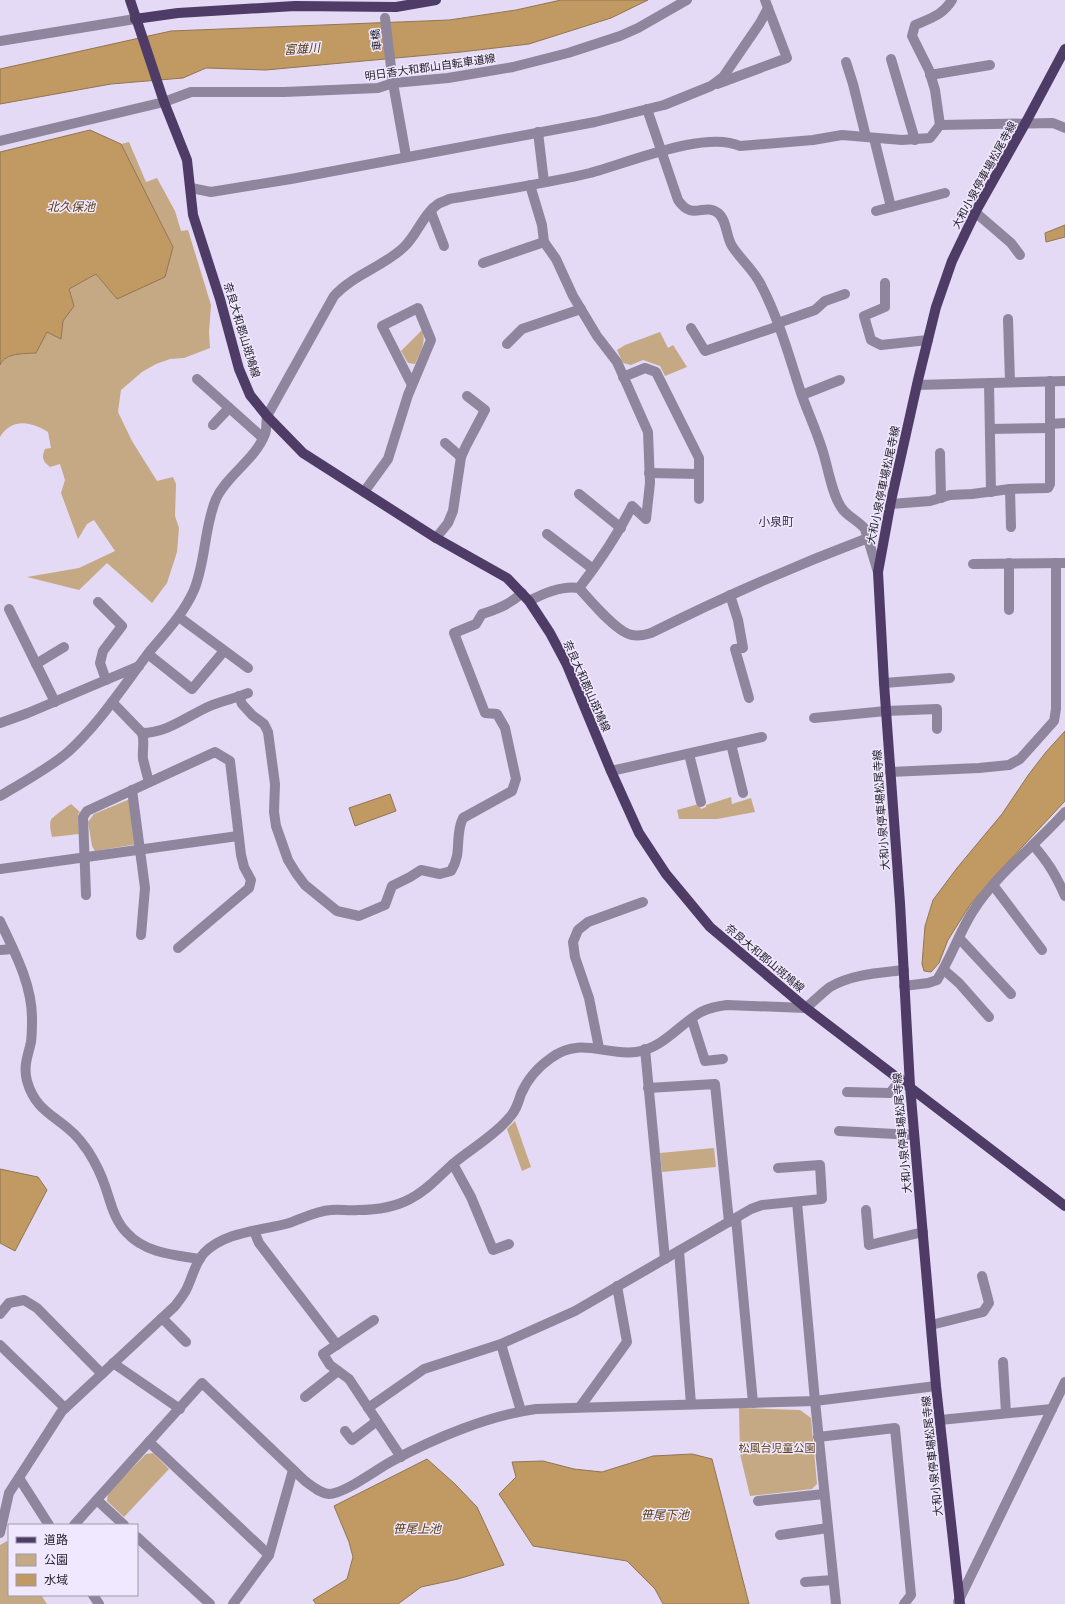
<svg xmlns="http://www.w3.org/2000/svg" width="1065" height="1604" font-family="'PT Sans Narrow','Noto Sans JP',sans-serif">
	<rect width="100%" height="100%" fill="#e4daf5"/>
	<g fill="#c4a984">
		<path d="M 129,142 L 146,182 L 157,178 L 175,211 L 181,231 L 188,230 L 211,305 L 209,332 L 210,348 L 184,358 L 170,359 L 156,364 L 142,372 L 121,390 L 118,412 L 132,441 L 157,481 L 173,477 L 176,484 L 175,516 L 179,528 L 177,552 L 167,583 L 152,603 L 107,563 L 79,590 L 27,577 L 79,568 L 115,551 L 94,520 L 87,524 L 78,539 L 61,493 L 65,480 L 60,464 L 50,467 C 43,461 41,458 45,449 L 51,448 L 48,432 C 32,422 12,417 0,437 L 0,365 C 6,352 24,354 36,353 L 47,332 L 61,339 L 63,321 L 74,306 L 69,289 L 96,274 L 117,299 L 173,247 L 121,144 Z"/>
		<path d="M 422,330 C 427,342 420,353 415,364 L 408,363 L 401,351 Z"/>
		<polygon points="660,332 668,348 673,345 687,367 665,376 660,366 643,360 631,365 623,363 617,350 625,345"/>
		<polygon points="731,797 732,804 751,798 755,812 717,819 679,819 677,810 699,804 701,809 706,807 706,805"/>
		<polygon points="130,799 138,844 95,851 92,846 88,822 94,814"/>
		<path d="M 71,804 L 80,812 L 78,814 L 79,834 L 52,837 C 51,832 49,824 51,820 C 52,817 67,807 71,804 Z"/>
		<polygon points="515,1121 531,1167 522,1171 507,1129"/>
		<polygon points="714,1148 716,1167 662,1172 660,1153"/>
		<polygon points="739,1408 800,1410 811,1418 817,1484 812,1489 750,1496 740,1454"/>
		<polygon points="153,1453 169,1469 124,1517 107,1501 108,1493 146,1454"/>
		<polygon points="7,1541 9,1544 9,1595 41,1595 47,1604 0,1604 0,1545"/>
	</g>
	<g fill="#c09963" stroke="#927552">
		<polygon points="561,0 648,0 611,18 529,44 461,52 266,70 206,68 183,78 111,84 0,104 0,69 171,31 449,20 516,10"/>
		<path d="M 90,130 L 121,144 L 173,247 L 165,277 L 117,299 L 96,274 L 69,289 L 74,306 L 63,321 L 61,339 L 47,332 L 36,353 C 24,354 6,352 0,365 L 0,152 Z"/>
		<polygon points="1065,225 1065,237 1046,242 1045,233"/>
		<polygon points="1065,731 1065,801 995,876 970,905 948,940 939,963 931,972 924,971 922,964 925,926 933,900 957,868 1002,814 1029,774 1046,752"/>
		<polygon points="390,794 396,811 355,826 349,808"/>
		<polygon points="0,1169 38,1177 47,1190 15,1251 0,1243"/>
		<polygon points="692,1454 712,1459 749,1604 663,1604 655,1589 627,1561 533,1546 499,1494 516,1477 512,1462 543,1461 574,1469 602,1472 653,1456"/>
		<polygon points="427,1459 455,1484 477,1507 504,1565 458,1579 421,1587 398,1604 316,1604 313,1600 347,1579 353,1557 349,1542 334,1506"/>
	</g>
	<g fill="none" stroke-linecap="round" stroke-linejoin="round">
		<g stroke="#8f869e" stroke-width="10">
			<polyline points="385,18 393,83 406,156"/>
			<polyline points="0,41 135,19"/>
			<polyline points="891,59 915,140"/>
			<polyline points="846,62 853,84 866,137"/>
			<polyline points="930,75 990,65"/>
			<polyline points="717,84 787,58 768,8"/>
			<path d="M 647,109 L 678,200 C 693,222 703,202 718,213 C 727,220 726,237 732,246 C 741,260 754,270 761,285 C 779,319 789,356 801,393 C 808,413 817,432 823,452 C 828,468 832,494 841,507 C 846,516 858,520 865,529 L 878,572"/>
			<path d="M 940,125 L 935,90 L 929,70 L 912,36 L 915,25 C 931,18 943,15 952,0"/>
			<polyline points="538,132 544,182"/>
			<polyline points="874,138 891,207"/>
			<polyline points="0,141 164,102 191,92 284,92 378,88 393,83 448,78 513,67 568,53 620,36 638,28 687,0"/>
			<path d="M 530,185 L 542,225 L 544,242 L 556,259 L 573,296 L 597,336 L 617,362 L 648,432 L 650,483 L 646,519 L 632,506 C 617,536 600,561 579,588"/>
			<polyline points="191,188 211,192 291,179 595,122 664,105 711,86 723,77 760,23 768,8 765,0"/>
			<polyline points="876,211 945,193"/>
			<polyline points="431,212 444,246"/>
			<polyline points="975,212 1011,243 1020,255"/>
			<polyline points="483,263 544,242"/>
			<polyline points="885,283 885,307 864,316 871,340 881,345 928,340"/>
			<polyline points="1008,319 1010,382"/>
			<polyline points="778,323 815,310 825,301 845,294"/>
			<polyline points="691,328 705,351 779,326"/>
			<polyline points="507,344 522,329 581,309"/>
			<polyline points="623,377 645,368 656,372 699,458 699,499"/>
			<polyline points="197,379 263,438"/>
			<polyline points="989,383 991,492"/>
			<polyline points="917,385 1065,381"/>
			<polyline points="802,395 840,380"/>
			<polyline points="1050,424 1065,423"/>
			<polyline points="213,425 229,408"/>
			<polyline points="990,429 1050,428"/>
			<polyline points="445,443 461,457"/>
			<polyline points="940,453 941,498"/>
			<polyline points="649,473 699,474"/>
			<polyline points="1010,489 1011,527"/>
			<polyline points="364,492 388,459 408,395 431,340 418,308 382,326 412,385"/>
			<polyline points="579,494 621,528"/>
			<polyline points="891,504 930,501 950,495 972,494 1010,489 1048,488 1050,484 1050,381"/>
			<polyline points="547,534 593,569"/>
			<polyline points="436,538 448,523 453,511 461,457 466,446 485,410 467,396"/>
			<polyline points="1009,563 1009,610"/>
			<polyline points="973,564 1065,563"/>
			<polyline points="730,595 738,620 743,648 735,649 749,698"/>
			<path d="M 529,601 C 544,593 562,585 579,588 C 590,600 617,633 632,635 C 638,636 645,635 651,633 C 721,598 794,566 868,538"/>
			<polyline points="98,602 122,626 103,651 100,663 106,680"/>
			<polyline points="9,609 55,702"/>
			<polyline points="179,617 248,668"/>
			<polyline points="148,654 192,689 224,651"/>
			<polyline points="36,664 64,647"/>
			<polyline points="884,683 950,678"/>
			<path d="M 239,696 L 242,704 L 252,715 L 264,724 L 268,732 L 275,784 L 274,812 L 276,826 L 288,860 L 296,873 L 305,885 L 337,911 L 359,916 L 385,905 L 392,886 L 410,877 L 421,870 L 440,874 L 451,871 C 463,852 454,836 463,818 L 512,791 L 516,779 L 505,728 L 497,714 L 485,713 L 454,633 L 476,624 L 482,614 C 498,609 510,604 522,593"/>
			<path d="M 112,702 L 142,733 C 145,741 142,750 143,759 C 145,767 147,775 149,782"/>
			<polyline points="814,718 886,711 937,709 937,729"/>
			<polyline points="0,723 28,713 139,666"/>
			<path d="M 142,733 C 168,733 187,716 210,706 C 222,701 236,698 248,693"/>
			<polyline points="731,744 743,793"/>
			<polyline points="689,754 701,802"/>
			<polyline points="611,771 762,737"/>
			<polyline points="890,772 979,768 1009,765 1020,759 1054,721 1056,709 1056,563"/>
			<polyline points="132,790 145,888 141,935"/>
			<path d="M 0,796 C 23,782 48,769 68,752 C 100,723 124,685 150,651 C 166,632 184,613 194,590 C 206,561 204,527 216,499 C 227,475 255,460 265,434 C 267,429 266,422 267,416 L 334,296 C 354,274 383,267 404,247 C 417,235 423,214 438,204 C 441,202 446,201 449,199 C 496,191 544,184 590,173 C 628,163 705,130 740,146 L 813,140 L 842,135 L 902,140 L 930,138 L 940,125 L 1053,123 L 1065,128"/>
			<path d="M 1033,845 C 1048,862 1056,875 1065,896"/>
			<polyline points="0,869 238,836"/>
			<polyline points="993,885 1042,950"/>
			<polyline points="86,895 83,817 87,811 215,752 230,761 241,855 244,867 251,880 249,888 178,948"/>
			<path d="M 0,921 C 14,951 32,984 32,1018 C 32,1026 32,1035 31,1042 C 28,1056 23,1066 27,1081 C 36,1113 58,1116 77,1137 C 81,1141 84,1146 88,1151 C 95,1162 101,1174 105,1186 C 111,1203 114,1220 127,1233 C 145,1253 174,1255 200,1259"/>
			<polyline points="959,938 1011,994"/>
			<polyline points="0,950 13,949"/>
			<polyline points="944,970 959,983 989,1017"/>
			<path d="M 904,986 L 928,983 L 937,980 C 951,958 959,933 973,911 C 997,873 1035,846 1065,812"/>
			<polyline points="692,1020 705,1061 723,1059"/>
			<polyline points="599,1048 589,998 575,957 573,942 578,930 588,922 643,902"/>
			<polyline points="645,1049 665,1259"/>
			<polyline points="648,1088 715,1084 729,1222"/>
			<polyline points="847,1092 890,1093 901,1079"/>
			<polyline points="839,1131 914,1135"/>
			<polyline points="453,1164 471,1197 493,1250 509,1244"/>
			<polyline points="797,1202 815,1401 836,1604"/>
			<polyline points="866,1210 869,1245 923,1232"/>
			<polyline points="736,1218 753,1403"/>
			<polyline points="254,1231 259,1243 337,1345"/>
			<polyline points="679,1251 691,1404"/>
			<polyline points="0,1314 9,1303 24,1300 37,1308 102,1374"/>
			<polyline points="162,1318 186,1342"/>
			<polyline points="374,1320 323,1354 330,1365 349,1379 401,1457"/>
			<polyline points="931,1325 983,1312 989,1303 982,1276"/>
			<polyline points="501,1344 521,1411"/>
			<polyline points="0,1345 65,1408"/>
			<polyline points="1003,1362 1006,1413"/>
			<polyline points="113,1363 180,1409"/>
			<polyline points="305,1397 338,1371"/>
			<polyline points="580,1407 627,1342 617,1286"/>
			<polyline points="368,1408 424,1369 501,1344 575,1311 751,1209 762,1205 822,1199 820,1165 778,1168"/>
			<polyline points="940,1420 1052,1409"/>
			<polyline points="345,1431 352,1440 377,1421"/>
			<polyline points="818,1437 895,1428 911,1595 904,1604"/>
			<polyline points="149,1442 269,1555"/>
			<polyline points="19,1478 49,1525"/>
			<polyline points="97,1500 124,1525"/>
			<polyline points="758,1501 824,1494"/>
			<path d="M 74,1525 L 202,1383 L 305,1481 C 313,1487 320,1493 329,1494 C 345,1494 378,1468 394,1460 C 435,1438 490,1415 536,1409 L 815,1401 L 936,1386"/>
			<path d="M 0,1533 L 9,1493 L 62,1411 L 175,1306 C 178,1302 182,1297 185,1292 C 192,1280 194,1264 204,1253 C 226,1231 261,1231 289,1223 C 303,1218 316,1211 331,1210 C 340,1209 349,1211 358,1210 C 375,1210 395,1207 410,1199 C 428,1190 440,1175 454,1163 C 472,1148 494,1136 509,1118 C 516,1111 518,1103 521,1094 C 527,1080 538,1067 551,1058 C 580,1036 605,1056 636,1052 C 662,1049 680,1024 701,1012 C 709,1008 718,1006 727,1005 L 806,1008 C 814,1001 822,993 830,987 C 852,974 879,973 904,970"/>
			<polyline points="780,1535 828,1528"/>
			<polyline points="137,1537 210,1604"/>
			<polyline points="805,1582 833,1580"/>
			<polyline points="93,1595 99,1604"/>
			<polyline points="958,1602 1065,1382"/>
			<polyline points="233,1604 269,1555 293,1470"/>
		</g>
		<g stroke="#4e3c67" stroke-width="10">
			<polyline points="130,0 164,102 187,160 193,215 220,299 239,369 250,395 267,416 303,453 436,538 507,578 529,601 550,633 567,665 611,771 639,833 666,874 710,927 806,1008 1065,1206"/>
			<polyline points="135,19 178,13 295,6 396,7 436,0"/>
			<polyline points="960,1604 936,1386 910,1086 900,903 884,683 878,572 891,501 918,380 936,307 952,261 977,209 1026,122 1065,49"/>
		</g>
	</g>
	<g text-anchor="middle" stroke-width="3" stroke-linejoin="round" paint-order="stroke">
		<g font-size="11" fill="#26222c" stroke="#f0e8fe">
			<text transform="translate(376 40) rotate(-97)" y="4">車橋</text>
			<text transform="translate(430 67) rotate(-8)" y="4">明日香大和郡山自転車道線</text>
			<text transform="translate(984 175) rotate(-61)" y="4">大和小泉停車場松尾寺線</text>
			<text transform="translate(242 330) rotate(73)" y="4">奈良大和郡山斑鳩線</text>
			<text transform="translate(883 485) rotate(-78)" y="4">大和小泉停車場松尾寺線</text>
			<text transform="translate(587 686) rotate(66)" y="4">奈良大和郡山斑鳩線</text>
			<text transform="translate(881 810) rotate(-94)" y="4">大和小泉停車場松尾寺線</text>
			<text transform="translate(765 958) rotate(40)" y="4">奈良大和郡山斑鳩線</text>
			<text transform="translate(902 1133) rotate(-95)" y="4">大和小泉停車場松尾寺線</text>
			<text transform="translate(932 1456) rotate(-96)" y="4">大和小泉停車場松尾寺線</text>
		</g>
		<g font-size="11" fill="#5e4218" stroke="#f0e8fe">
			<text x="777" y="1452">松風台児童公園</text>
		</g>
		<g font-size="12" font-style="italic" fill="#583d12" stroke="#f0e8fe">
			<text transform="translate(302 49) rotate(-4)" y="4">富雄川</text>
			<text x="71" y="211">北久保池</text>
			<text x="665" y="1519">笹尾下池</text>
			<text x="417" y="1533">笹尾上池</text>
		</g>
		<g font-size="12" fill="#3e364b" stroke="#f0e8fe">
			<text x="776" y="526">小泉町</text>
		</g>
	</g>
	<rect x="8" y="1524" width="130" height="72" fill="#f0e8fe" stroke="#9f99aa"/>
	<rect x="16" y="1537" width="20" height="6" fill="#4e3c67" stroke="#9f99aa"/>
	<text x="44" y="1544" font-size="12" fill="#26222c">道路</text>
	<rect x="16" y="1554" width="20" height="12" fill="#c4a984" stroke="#9f99aa"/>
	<text x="44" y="1564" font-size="12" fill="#26222c">公園</text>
	<rect x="16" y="1574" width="20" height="12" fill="#c09963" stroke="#9f99aa"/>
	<text x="44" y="1584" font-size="12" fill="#26222c">水域</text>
</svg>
